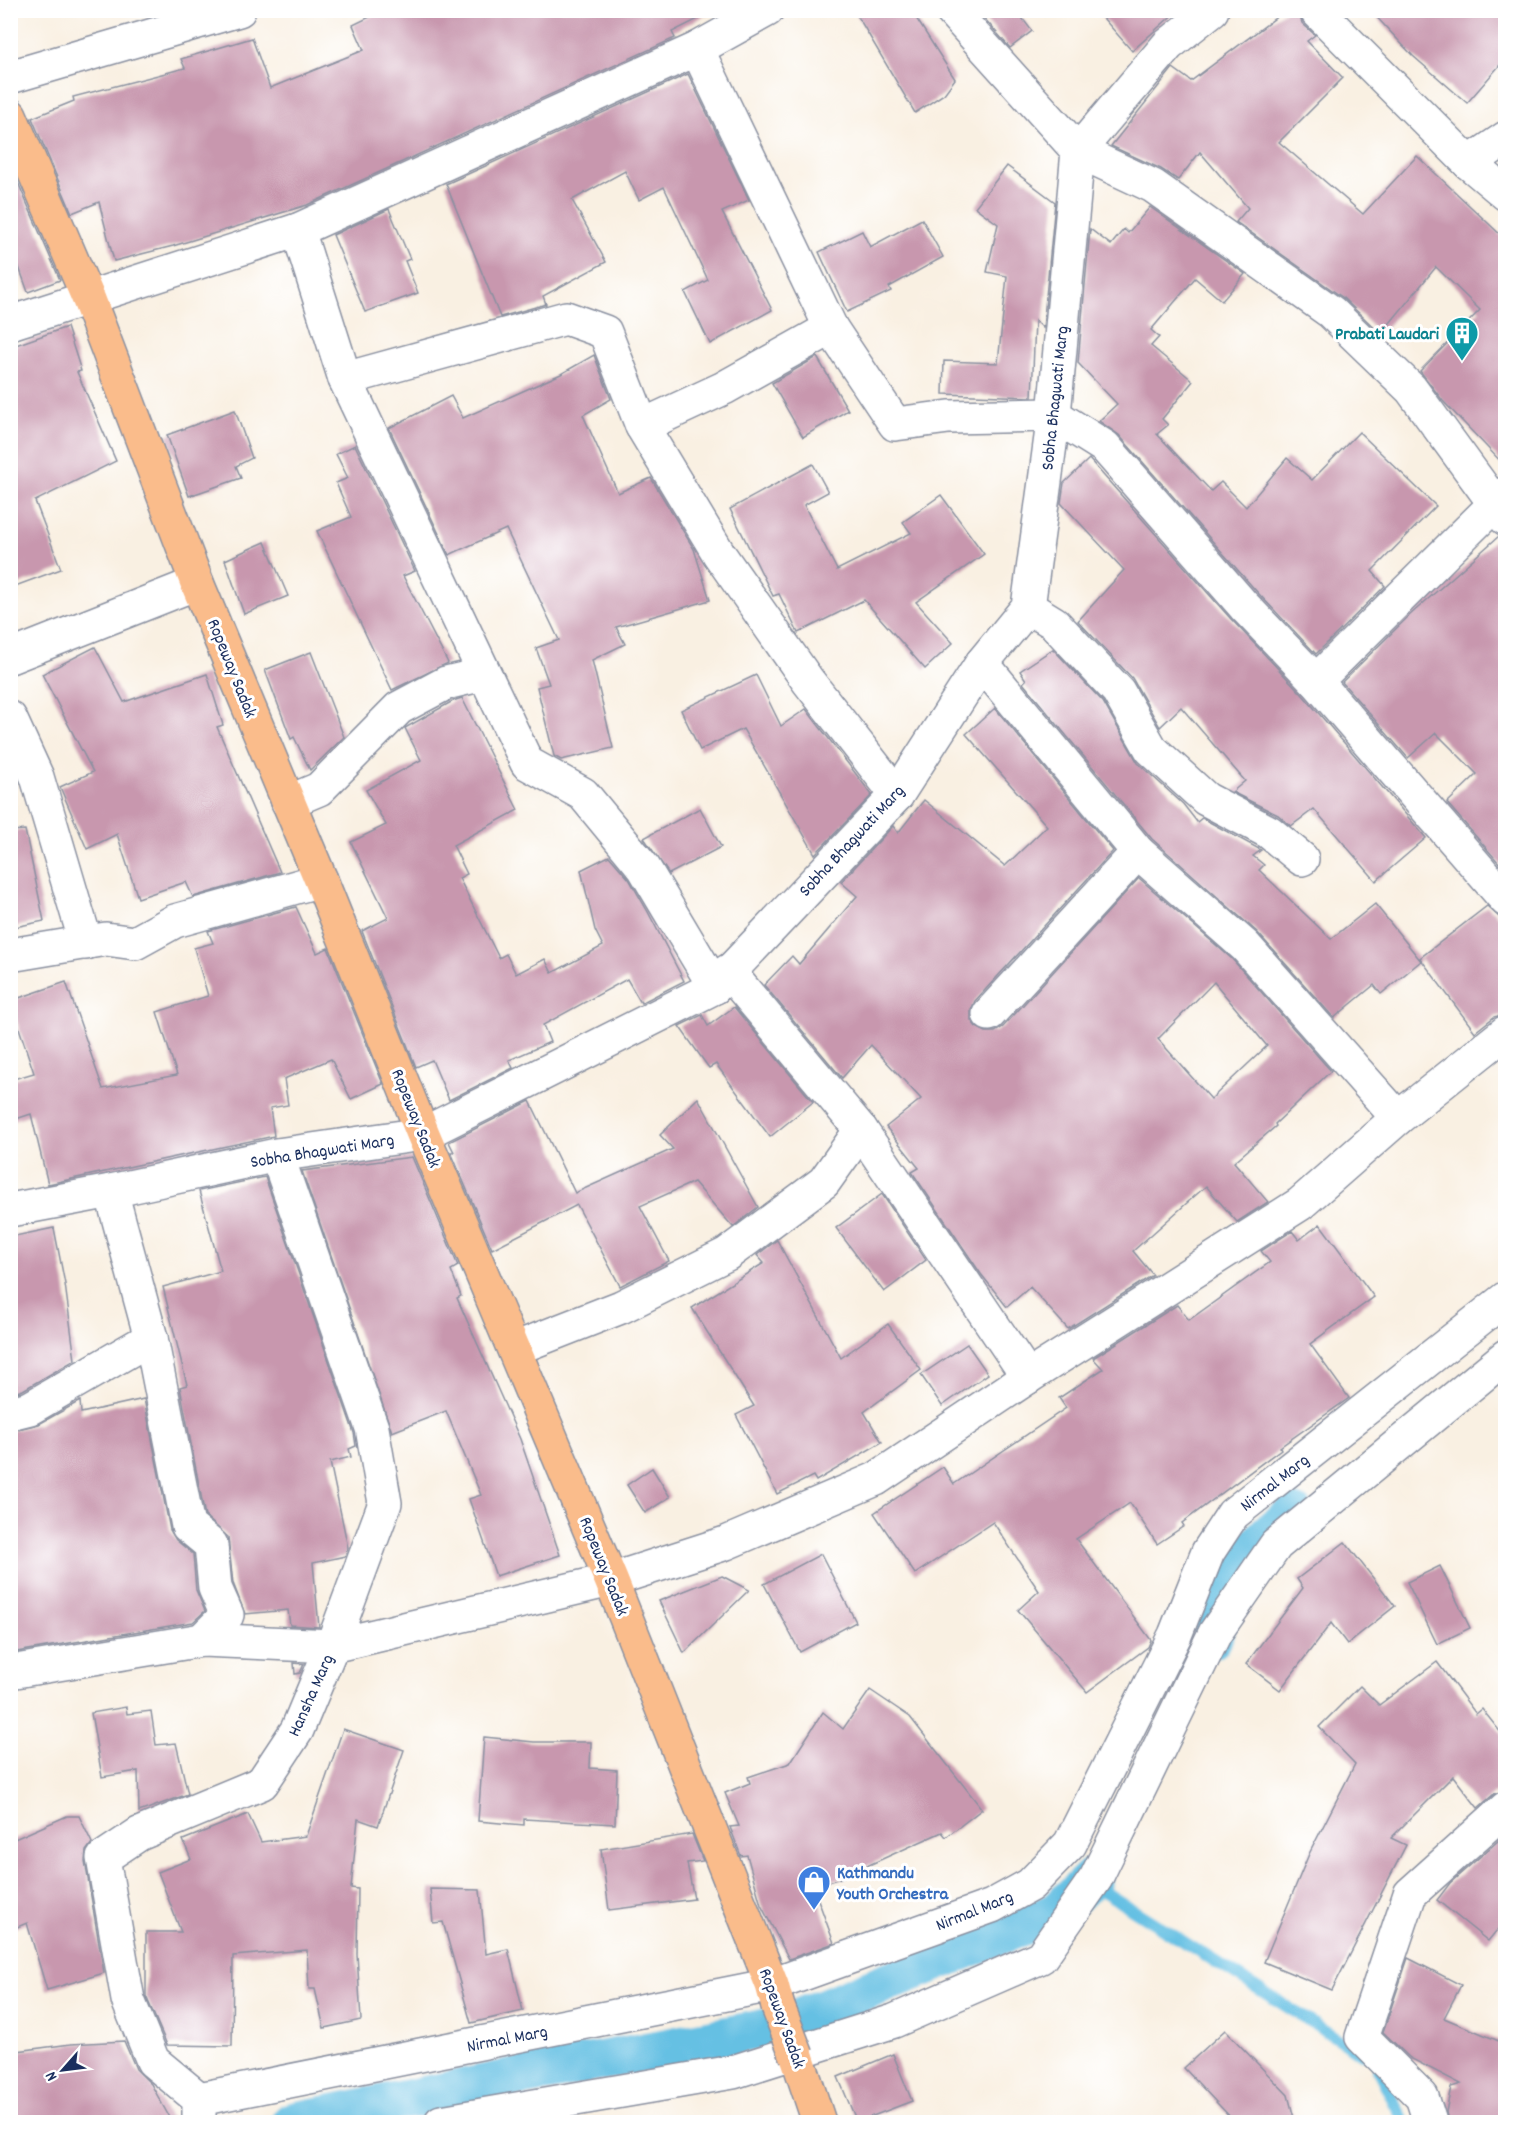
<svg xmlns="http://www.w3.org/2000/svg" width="1516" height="2133" font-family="Dekko,sans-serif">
	<rect width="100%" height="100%" fill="#fff"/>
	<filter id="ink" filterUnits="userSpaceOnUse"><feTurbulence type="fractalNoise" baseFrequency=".0167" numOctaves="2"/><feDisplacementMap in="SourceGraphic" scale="12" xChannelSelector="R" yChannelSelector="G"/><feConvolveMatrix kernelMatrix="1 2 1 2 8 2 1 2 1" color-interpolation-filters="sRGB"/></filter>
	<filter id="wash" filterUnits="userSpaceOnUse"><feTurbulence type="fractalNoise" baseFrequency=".008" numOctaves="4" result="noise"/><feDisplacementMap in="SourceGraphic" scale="24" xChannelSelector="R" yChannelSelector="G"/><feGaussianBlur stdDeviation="1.35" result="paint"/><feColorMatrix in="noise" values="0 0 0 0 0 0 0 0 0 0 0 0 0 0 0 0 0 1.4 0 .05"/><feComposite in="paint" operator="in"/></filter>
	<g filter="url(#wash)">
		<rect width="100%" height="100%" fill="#f9f0e2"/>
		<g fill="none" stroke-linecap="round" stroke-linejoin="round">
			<g stroke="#65c0e3" stroke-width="12">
				<polyline points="1092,1884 1362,2054"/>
				<polyline points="1378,2070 1404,2122"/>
			</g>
			<g stroke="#65c0e3" stroke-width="40">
				<polyline points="1212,1639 1232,1571 1269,1533 1294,1514"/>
				<polyline points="292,2122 783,2025 1056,1912 1092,1878"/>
			</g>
		</g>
		<g id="blocks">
			<g fill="#c897ae" fill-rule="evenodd">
				<polygon points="384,10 716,10 672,32 675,38 307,205 173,246 114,261 99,202 72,213 32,118 74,101 73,97 185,68 181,59 252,38 270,88 364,50 353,25"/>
				<polygon points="854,10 911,10 955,79 944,94 915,113"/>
				<polygon points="977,10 1016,10 1032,31 1010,48"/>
				<polygon points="1096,10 1178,10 1132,51"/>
				<polygon points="1286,10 1298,10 1302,23 1315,35 1307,41 1343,78 1279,142 1363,214 1417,156 1506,240 1506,467 1443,401 1420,371 1480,310 1436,267 1381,334 1342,297 1236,222 1248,208 1200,152 1178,180 1161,169 1111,146 1173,68 1191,81"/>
				<polygon points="1370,10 1506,10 1506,58 1467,103 1413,56"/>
				<polygon points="688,74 749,200 722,212 772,310 710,344 685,292 708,280 664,187 639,200 625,171 572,200 606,262 543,296 546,304 500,317 446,184"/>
				<polygon points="10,164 60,280 28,292 19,267 10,270"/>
				<polygon points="1007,166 1055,202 1043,328 1035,320 1032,397 943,394 944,361 998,363 1007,276 987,272 998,224 975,207"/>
				<polygon points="1150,207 1245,274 1222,301 1195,278 1151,330 1159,337 1151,346 1193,381 1162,419 1168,425 1157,434 1211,491 1221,482 1246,507 1287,458 1312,480 1359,432 1436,506 1372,571 1385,586 1316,654 1258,593 1119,435 1099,421 1117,404 1078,363 1090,229 1111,245 1124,229 1128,233"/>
				<polygon points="389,209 410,259 405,261 418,293 365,312 333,235"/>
				<polygon points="922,219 943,257 889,287 891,291 847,312 819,252 862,231 870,247"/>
				<polygon points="67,327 81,371 77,372 116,461 35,501 61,569 10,588 10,347"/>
				<polygon points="594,355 611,399 583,415 618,493 651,478 694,549 710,600 616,627 625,644 592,660 613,748 561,760 554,756 537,687 549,684 536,648 559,640 506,529 449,555 389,428 451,396 463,418 561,374"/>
				<polygon points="817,357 848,410 803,437 772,383"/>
				<polygon points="235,410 252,458 236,466 241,478 189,496 167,435"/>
				<polygon points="355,445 415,571 403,576 448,663 392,690 317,531 351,517 336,483 348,478 336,454"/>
				<polygon points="1089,459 1230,618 1302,694 1426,838 1376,881 1314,809 1291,826 1278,815 1232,792 1245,781 1181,707 1160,727 1132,678 1078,621 1124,570 1061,503 1064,483"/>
				<polygon points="813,464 828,492 804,505 837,570 911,533 903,522 941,495 984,554 916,602 953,643 925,669 864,600 798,633 779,594 773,596 730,509"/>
				<polygon points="1499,536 1506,537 1506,871 1447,803 1477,774 1436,733 1408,758 1342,682 1410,615"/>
				<polygon points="265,542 288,596 244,614 225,560"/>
				<polygon points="95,647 124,702 207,674 223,725 217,727 280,872 193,897 186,882 138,898 117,834 87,849 60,787 93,772 42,674"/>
				<polygon points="1053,649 1103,702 1138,763 1183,804 1197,822 1202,818 1261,850 1253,856 1264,865 1259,870 1331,939 1375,904 1421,961 1381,994 1374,985 1334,1018 1257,932 1152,839 1023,683 1026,680 1020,671"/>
				<polygon points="311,652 344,737 310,770 294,737 291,739 265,670"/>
				<polygon points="756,675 781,726 806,709 872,795 815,854 743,729 700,750 681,710"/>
				<polygon points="462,698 518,810 453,845 467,874 459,878 499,958 506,954 516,974 545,959 552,973 603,946 595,930 581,870 609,856 629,879 648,912 684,981 641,1003 627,979 543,1025 550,1042 509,1060 513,1068 449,1100 432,1060 416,1067 362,931 388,918 351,842 386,825 366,790 421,760 405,728 453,701"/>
				<path d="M 995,708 L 1113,851 L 975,1001 L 971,1010 L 971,1020 L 976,1027 L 986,1032 L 995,1032 L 1003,1027 L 1139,878 L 1232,959 L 1331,1071 L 1275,1124 L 1276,1126 L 1234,1162 L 1268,1202 L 1237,1222 L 1206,1186 L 1133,1251 L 1153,1275 L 1068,1329 L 1030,1287 L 1007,1307 L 981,1274 L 912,1172 L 919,1168 L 886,1127 L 921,1099 L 871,1045 L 842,1078 L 764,985 L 792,956 L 799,964 L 857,896 L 841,882 L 893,826 L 898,833 L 924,800 L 1005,866 L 1047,826 L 966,734 ZM 1214,982 L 1267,1046 L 1211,1099 L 1158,1039 Z"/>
				<polygon points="700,808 721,847 669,874 644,838"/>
				<polygon points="25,830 44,921 10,928 10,831"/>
				<polygon points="1487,906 1499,917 1506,918 1506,1014 1494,1017 1475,1032 1420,958"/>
				<polygon points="296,907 317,953 328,948 383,1084 351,1099 331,1059 284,1079 288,1105 270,1108 274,1136 48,1184 31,1114 10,1121 10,1080 34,1073 10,1001 66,982 103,1089 177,1075 157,1012 208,996 194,948 213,943 208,931"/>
				<polygon points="734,1007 813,1102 770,1137 716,1064 709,1068 679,1026 702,1015 708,1026"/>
				<polygon points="698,1098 758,1207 733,1227 694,1182 640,1206 669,1261 620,1286 577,1205 492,1249 451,1152 454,1152 449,1142 530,1101 575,1193 673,1149 660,1135"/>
				<polygon points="412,1157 458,1266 451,1270 461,1296 457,1298 520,1439 560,1555 496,1576 469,1499 481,1495 446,1411 392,1432 302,1171"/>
				<polygon points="265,1177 354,1433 356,1446 349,1449 351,1457 330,1462 348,1548 345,1556 313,1563 319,1627 290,1625 288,1610 245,1614 233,1583 228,1537 205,1516 180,1387 187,1385 163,1287 221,1271 199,1191"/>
				<polygon points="882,1194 926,1260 884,1292 836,1228"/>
				<polygon points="1320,1224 1374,1297 1310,1344 1349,1398 1280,1447 1281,1449 1182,1523 1184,1526 1157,1544 1130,1503 1076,1539 1151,1640 1148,1647 1087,1692 1018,1610 1039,1591 993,1522 915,1574 874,1513 943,1467 954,1484 1066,1408 1059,1398 1103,1369 1093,1358 1177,1305 1189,1320 1270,1262 1261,1251 1292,1231 1299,1240"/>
				<polygon points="54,1228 65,1284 75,1360 23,1390 10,1394 10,1237"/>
				<polygon points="777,1240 841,1358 888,1324 921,1370 864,1412 882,1442 816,1481 813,1476 777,1494 736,1415 754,1406 692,1308 764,1263 757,1255"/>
				<polygon points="967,1344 988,1374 942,1406 921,1375"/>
				<polygon points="144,1399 170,1530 176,1540 193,1554 196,1590 205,1611 193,1622 10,1653 10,1431 39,1424 80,1401 81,1413"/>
				<polygon points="652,1468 670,1497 645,1513 627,1485"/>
				<polygon points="1345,1542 1395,1606 1347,1644 1331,1623 1280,1690 1246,1664 1303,1588 1297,1579"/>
				<polygon points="821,1554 856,1622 800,1652 764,1584"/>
				<polygon points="1440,1566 1470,1628 1437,1644 1407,1582"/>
				<polygon points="722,1576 749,1590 684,1653 659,1601"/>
				<polygon points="1437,1662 1476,1714 1482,1709 1506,1739 1506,1790 1494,1794 1478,1808 1453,1776 1391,1838 1406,1845 1332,1990 1264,1962 1309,1854 1355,1764 1319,1727 1360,1686 1379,1705"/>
				<polygon points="294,1663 304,1664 300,1673 295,1674"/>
				<polygon points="870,1690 910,1717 982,1809 946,1837 942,1832 838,1879 813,1886 834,1943 789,1959 761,1905 747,1855 741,1856 730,1827 739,1826 725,1793 750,1783 748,1777 790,1763 823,1712 843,1729"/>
				<polygon points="126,1707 127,1714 151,1711 156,1745 176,1743 188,1794 139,1812 138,1771 102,1777 91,1713"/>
				<polygon points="343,1729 404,1750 378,1826 358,1819 351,1888 358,1889 357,1954 361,2020 324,2028 315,1989 309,1989 307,1950 233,1956 232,2046 167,2045 146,1996 146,1932 181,1932 158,1872 191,1859 183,1840 248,1814 261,1842 306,1836"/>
				<polygon points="484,1737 534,1742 591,1742 590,1768 617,1770 615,1824 524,1819 524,1825 478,1821"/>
				<polygon points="67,1816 79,1816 92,1843 86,1851 85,1861 104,1973 47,1990 27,1923 10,1930 10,1841"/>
				<polygon points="692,1834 703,1861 687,1863 694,1899 609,1910 601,1849"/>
				<polygon points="1506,1834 1506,1919 1488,1941 1437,1900 1450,1883"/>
				<polygon points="430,1889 480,1890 486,1954 508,1949 523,2011 471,2023 443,1922 433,1923"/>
				<polygon points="1408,1958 1461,1985 1444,2018 1506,2044 1506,2122 1448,2122 1446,2112 1451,2087 1461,2084 1410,2058 1383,2032"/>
				<polygon points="1225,2030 1288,2095 1295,2122 1235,2122 1184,2068"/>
				<polygon points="124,2041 136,2069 151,2084 172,2122 10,2122 10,2052 71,2044"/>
				<polygon points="893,2054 912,2101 857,2122 838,2077"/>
			</g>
		</g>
	</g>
	<g filter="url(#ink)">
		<use href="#blocks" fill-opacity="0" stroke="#8a90a0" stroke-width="1.5"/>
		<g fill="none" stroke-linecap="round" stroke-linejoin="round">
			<g stroke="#8a90a0" stroke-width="36">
				<g id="minor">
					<polyline points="951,10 1078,151 1153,186 1331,312 1411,389 1506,519"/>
					<polyline points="1316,10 1469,163 1506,194"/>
					<polyline points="697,49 831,328 895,424 949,417 1054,415 1105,447 1244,606 1316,681"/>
					<polyline points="10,77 239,10"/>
					<polyline points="1469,163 1506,138"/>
					<polyline points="298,230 345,379 566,318 605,332 642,426 724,388 831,328"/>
					<polyline points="10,323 298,230 697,49 767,10"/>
					<polyline points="345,379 527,763 583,794 644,868 715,987"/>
					<polyline points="642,426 719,554 808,681 897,795"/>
					<polyline points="1506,493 1316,681 1506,900"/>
					<polyline points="1028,607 1054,623 1118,691 1151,749 1206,799 1269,832 1302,859"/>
					<polyline points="10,657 197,583"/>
					<polyline points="982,663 1138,852 1245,946 1398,1118"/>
					<polyline points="10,718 37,777 86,943"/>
					<polyline points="288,802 319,789 399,708 446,683 484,674"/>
					<polyline points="10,955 106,939 135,943 175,921 321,880"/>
					<polyline points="728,971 861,1130 1028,1377"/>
					<polyline points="989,1014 1138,852"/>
					<polyline points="111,1191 151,1338 188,1526 211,1545 215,1588 227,1615 202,1640"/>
					<polyline points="10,1210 111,1191 277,1155 423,1134 715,987 897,795 982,663 1028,607 1054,415 1078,151 1168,45 1212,10"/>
					<polyline points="514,1349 621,1307 727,1254 824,1182 861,1130"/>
					<polyline points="10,1413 30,1408 151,1338"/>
					<polyline points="10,1672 202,1640 332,1646 611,1580 726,1543 876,1479 1028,1377 1300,1204 1398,1118 1506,1032"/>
					<polyline points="199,2099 772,1985 992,1906 1030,1885 1070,1844 1175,1635 1208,1552 1233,1514 1506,1298"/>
					<polyline points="199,2122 199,2099 153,2061 128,2000 103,1858 139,1834 262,1783 297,1730 332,1646 385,1503 372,1428 277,1155"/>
					<polyline points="441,2122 733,2072 894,2021 1041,1957 1096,1878 1215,1633 1276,1545 1506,1356"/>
					<polyline points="1430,2122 1422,2097 1362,2037 1410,1894 1506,1808"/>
				</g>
			</g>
			<g stroke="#8a90a0" stroke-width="36">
				<g id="major">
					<polyline points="10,115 89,300 197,583 321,880 423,1134 611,1580 772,1985 778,2007"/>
					<polyline points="797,2056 819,2122"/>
				</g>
			</g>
			<use href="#minor" stroke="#fff" stroke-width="33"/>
			<use href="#major" stroke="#fabc8b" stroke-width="33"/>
			<g stroke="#8a90a0" stroke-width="36" stroke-linecap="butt">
				<polyline id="major-bridge" points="778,2007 797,2056"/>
			</g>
			<use href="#major-bridge" stroke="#fabc8b" stroke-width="33"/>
		</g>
	</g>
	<defs>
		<g id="building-pin" transform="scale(1.725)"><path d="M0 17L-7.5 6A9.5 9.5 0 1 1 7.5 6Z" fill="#0f9aa8" stroke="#fff"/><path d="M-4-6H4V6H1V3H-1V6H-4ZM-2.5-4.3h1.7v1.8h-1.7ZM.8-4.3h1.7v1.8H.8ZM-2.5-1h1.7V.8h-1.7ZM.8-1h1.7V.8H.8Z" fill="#fff"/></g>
		<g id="shop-pin" transform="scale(1.725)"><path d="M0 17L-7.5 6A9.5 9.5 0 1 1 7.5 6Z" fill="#3f7fe0" stroke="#fff"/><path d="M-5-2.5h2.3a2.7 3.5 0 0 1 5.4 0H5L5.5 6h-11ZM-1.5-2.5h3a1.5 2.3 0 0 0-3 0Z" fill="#fff"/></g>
	</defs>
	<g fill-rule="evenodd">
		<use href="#building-pin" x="1462" y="333"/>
		<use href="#shop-pin" x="814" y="1882"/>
	</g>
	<g text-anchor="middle" stroke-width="6" stroke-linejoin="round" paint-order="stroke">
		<g font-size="18" font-weight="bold" fill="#0d838f" stroke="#fff" text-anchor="end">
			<text x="1439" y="339">Prabati Laudari</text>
		</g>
		<g font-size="18" fill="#1b2f5e" stroke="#fff">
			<text transform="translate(1054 398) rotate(-84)" y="6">Sobha Bhagwati Marg</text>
			<text transform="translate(233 668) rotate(68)" y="6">Ropeway Sadak</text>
			<text transform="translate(851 840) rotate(-47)" y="6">Sobha Bhagwati Marg</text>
			<text transform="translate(417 1118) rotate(68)" y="6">Ropeway Sadak</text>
			<text transform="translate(322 1150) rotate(-9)" y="6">Sobha Bhagwati Marg</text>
			<text transform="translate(1274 1482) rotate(-38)" y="6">Nirmal Marg</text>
			<text transform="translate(605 1566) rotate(68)" y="6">Ropeway Sadak</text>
			<text transform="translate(310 1695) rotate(-66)" y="6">Hansha Marg</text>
			<text transform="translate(974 1910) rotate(-22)" y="6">Nirmal Marg</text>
			<text transform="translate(783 2018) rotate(70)" y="6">Ropeway Sadak</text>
			<text transform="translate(507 2038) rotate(-11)" y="6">Nirmal Marg</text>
		</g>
		<g font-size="18" font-weight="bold" fill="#366cbe" stroke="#fff" text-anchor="start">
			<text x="837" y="1878">Kathmandu<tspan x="837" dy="21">Youth Orchestra</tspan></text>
		</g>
	</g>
	<rect width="1516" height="2133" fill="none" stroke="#fff" stroke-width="36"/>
	<g transform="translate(63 2070) rotate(242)" stroke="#ffffff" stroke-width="4.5" paint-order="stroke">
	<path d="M0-4.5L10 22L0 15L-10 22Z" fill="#1b2f5e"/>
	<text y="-9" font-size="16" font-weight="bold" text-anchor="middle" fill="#1b2f5e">N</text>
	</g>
</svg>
